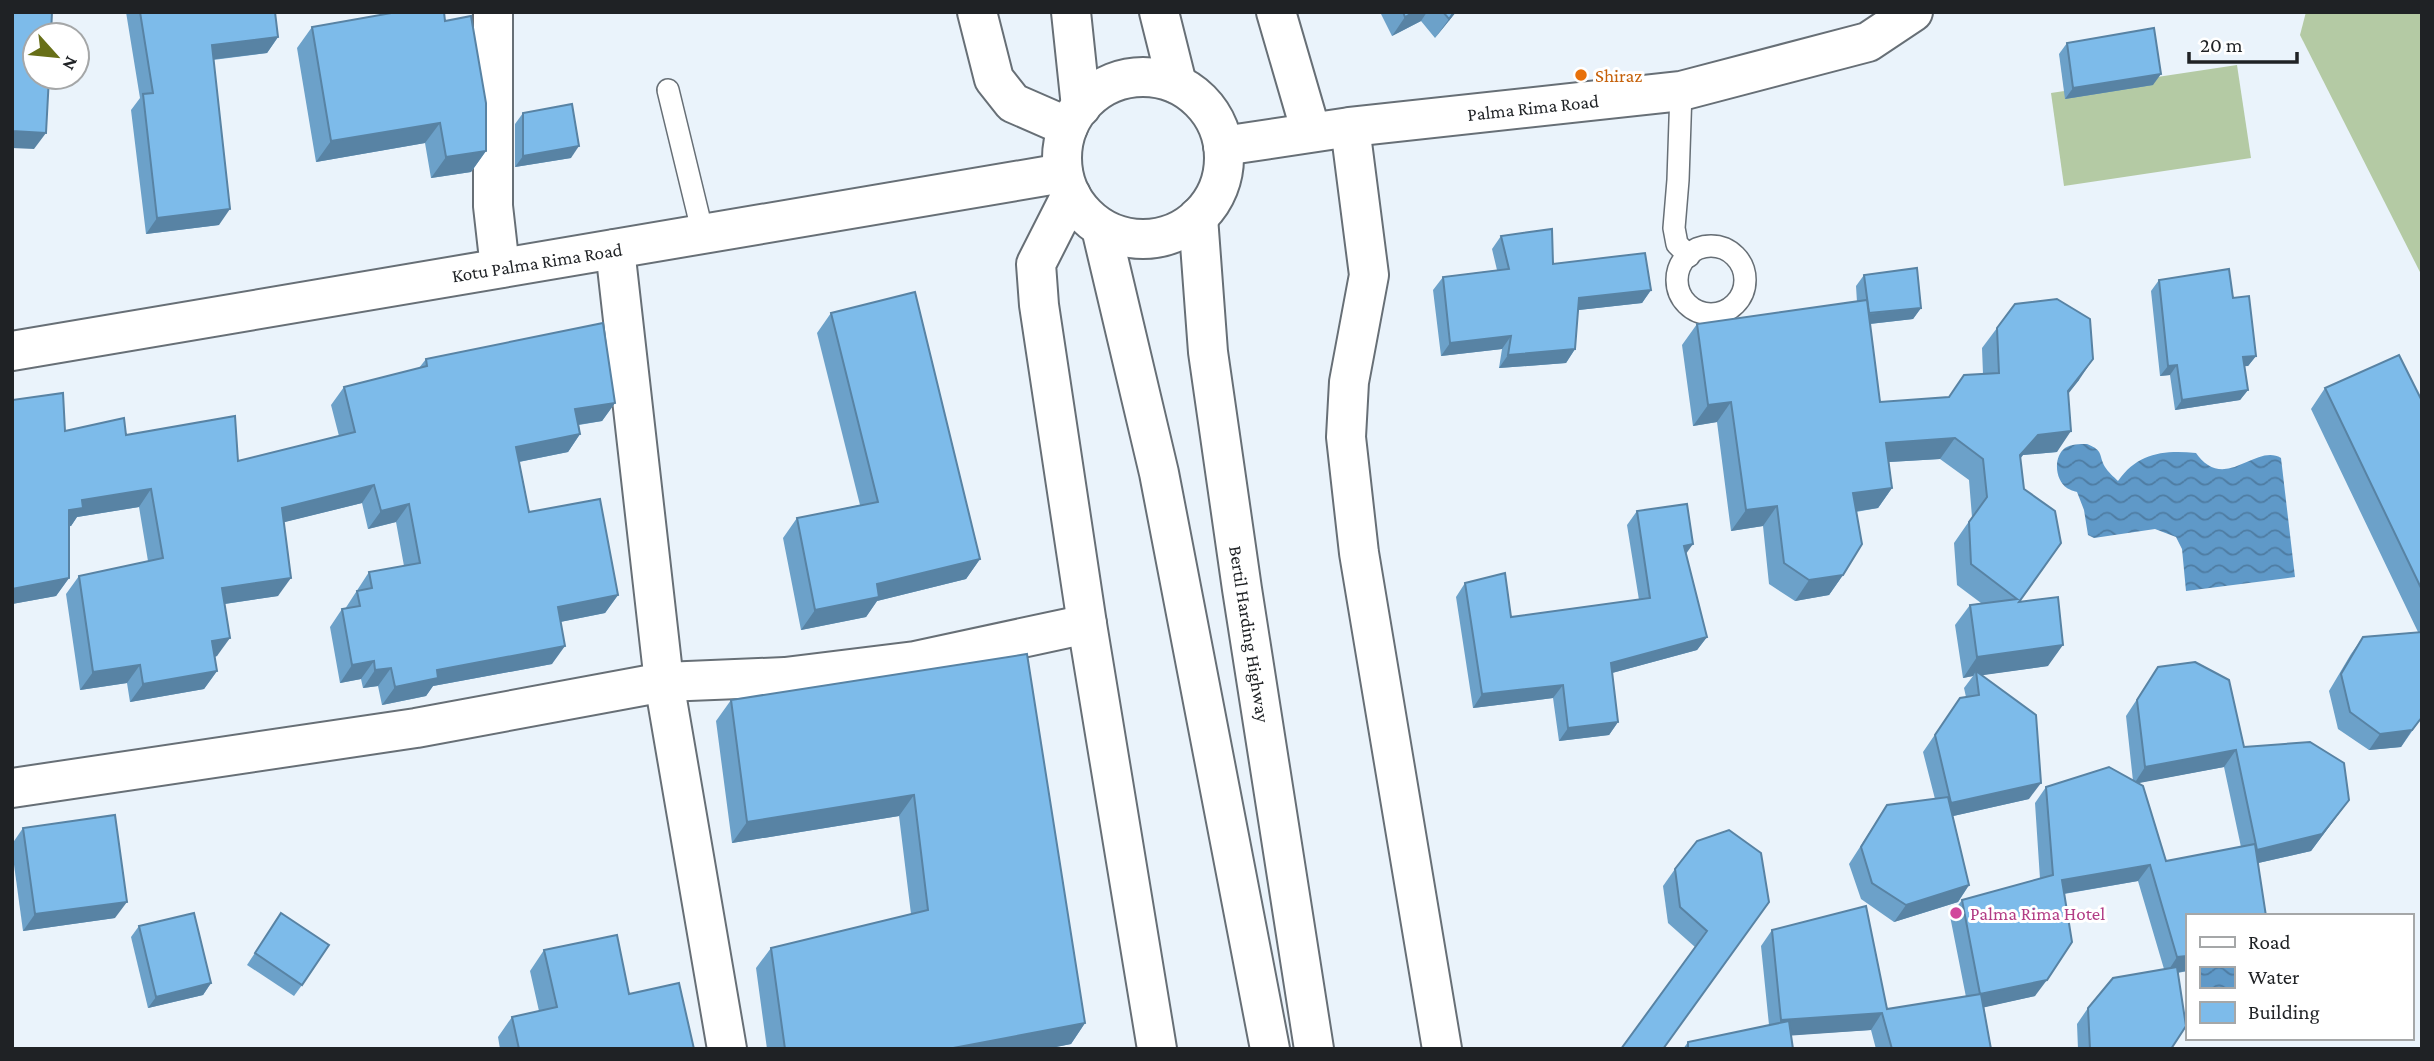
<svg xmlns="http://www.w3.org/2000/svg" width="2434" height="1061" font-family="'Crimson Pro',serif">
	<defs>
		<pattern id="water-waves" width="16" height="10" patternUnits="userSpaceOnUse" patternTransform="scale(1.75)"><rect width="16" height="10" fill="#5f99c8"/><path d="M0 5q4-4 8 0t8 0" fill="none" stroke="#4e7ca2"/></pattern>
	</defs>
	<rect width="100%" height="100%" fill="#eaf3fb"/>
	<g fill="#b4caa4">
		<polygon points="2306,12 2422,12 2422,276 2300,35"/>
		<polygon points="2237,65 2251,158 2064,186 2051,93"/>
	</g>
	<path fill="url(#water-waves)" d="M 2087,444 C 2104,451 2098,454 2105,467 C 2108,472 2114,477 2118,481 C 2138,453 2163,450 2196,453 C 2199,457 2203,462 2208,465 C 2233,481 2259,445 2281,458 L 2295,577 L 2186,591 L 2182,549 L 2176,537 L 2155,529 L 2094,538 L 2088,535 L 2084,510 L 2077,492 C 2076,492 2068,489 2067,488 C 2055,480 2053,457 2065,448 C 2071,444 2080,444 2087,444 Z"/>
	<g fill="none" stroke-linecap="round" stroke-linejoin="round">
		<g stroke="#676f76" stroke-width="24">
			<g id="lane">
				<polyline points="668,90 703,234"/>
				<polyline points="1681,91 1678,180 1674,228 1677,244 1689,256"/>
				<circle cx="1711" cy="280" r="34"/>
			</g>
		</g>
		<g stroke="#676f76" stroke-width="42">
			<g id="street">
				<polyline points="493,12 493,206 500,268"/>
				<polyline points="977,12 994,79 1013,103 1068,127"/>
				<polyline points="1276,12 1311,132"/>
				<polyline points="1350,127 1369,275 1349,382 1346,437 1359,553 1442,1049"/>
				<polyline points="1071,195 1036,264 1039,305 1087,624 1157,1049"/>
				<polyline points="615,249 664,682 727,1049"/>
				<polyline points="12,788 416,728 664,682 785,677 915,661 1087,624"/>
			</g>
		</g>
		<g stroke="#676f76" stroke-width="42">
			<g id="secondary">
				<polyline points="1223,146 1350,127 1681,91 1868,42 1913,12"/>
				<polyline points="12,351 1063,173"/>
			</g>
		</g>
		<g stroke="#676f76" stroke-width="42">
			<g id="primary">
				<polyline points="1071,12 1081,107"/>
				<polyline points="1159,12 1177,84"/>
				<circle cx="1143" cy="158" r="81"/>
				<polyline points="1198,217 1208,352 1242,589 1314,1049"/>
				<polyline points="1101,228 1159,473 1270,1049"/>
			</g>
		</g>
		<use href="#lane" stroke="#fff" stroke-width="21"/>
		<use href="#street" stroke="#fff" stroke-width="38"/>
		<use href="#secondary" stroke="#fff" stroke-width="38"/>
		<use href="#primary" stroke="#fff" stroke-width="38"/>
	</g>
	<g fill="#6ca1c9" fill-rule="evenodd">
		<polygon points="126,12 275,12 278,37 267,53 213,60 219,225 146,234 131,110 140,98"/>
		<polygon points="1380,12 1456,12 1435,38 1421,21 1392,36"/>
		<polygon points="445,21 486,151 471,172 431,178 425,143 316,162 297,48 312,27"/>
		<polygon points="2067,43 2153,85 2065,99 2059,54"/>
		<polygon points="523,113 571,158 515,167 515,124"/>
		<polygon points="1501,236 1553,264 1651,290 1642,303 1578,310 1575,349 1566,363 1499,368 1502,349 1441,356 1433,290 1443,277 1497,270 1492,249"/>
		<polygon points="1864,275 1921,308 1913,319 1870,324 1880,402 1949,397 1983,374 1982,348 2015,304 2079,380 2068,393 2057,452 2023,455 2020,459 2019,602 2048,666 1981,675 2029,799 1953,816 1969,885 1958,902 1894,922 1861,899 1849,864 1887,805 1935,799 1923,752 1960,698 1966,697 1964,688 1973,676 1963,678 1955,625 1970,605 1981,603 1957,585 1954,543 1972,517 1969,480 1940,459 1889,462 1892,488 1878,508 1856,512 1843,575 1829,595 1795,601 1769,584 1763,526 1731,531 1717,422 1693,426 1682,345 1697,324 1857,302 1856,286"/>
		<polygon points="2159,280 2233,298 2256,356 2248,366 2244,366 2248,390 2240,400 2175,410 2170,375 2160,376 2151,291"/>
		<polygon points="831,313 980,559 966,579 877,601 866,617 801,630 783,538 797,518 860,505 817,333"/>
		<polygon points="426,359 615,403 602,421 579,425 580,434 568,452 519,462 529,512 618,595 605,613 560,622 552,664 433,686 426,696 382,705 378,686 363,688 361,679 340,683 330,627 342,609 345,609 369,572 404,566 396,522 368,529 362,503 284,522 278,596 225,604 217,656 215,657 217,671 204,689 130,702 127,683 80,690 66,594 79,576 148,561 139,507 77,517 71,526 69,526 69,578 56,596 12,604 12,400 65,431 126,435 238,461 339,436 331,405 344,387 419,368"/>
		<polygon points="2325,388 2422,401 2422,717 2401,747 2369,750 2338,729 2329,691 2351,654 2363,637 2418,632 2311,409"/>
		<polygon points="1637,511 1686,554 1707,637 1697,650 1612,673 1618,722 1609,735 1559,741 1553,698 1473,708 1456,597 1465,583 1511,617 1639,600 1627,525"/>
		<polygon points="1027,654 1085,1023 1071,1044 1046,1049 767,1049 756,968 771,948 911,914 899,816 732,843 716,721 731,700"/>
		<path d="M 2158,667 L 2244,747 L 2349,800 L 2311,851 L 2258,863 L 2187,971 L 2178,973 L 2171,1049 L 2078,1049 L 2077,1024 L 2088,1008 L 2164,969 L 2138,881 L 2064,894 L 2035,996 L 1984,1007 L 1991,1049 L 1876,1049 L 1871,1030 L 1791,1035 L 1793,1049 L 1683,1049 L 1688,1042 L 1769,1025 L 1761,946 L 1772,930 L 1887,1009 L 1966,997 L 1950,916 L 1962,900 L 2040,879 L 2035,803 L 2046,787 L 2133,781 L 2126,716 ZM 2224,767 L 2241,847 L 2166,861 L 2137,783 Z"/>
		<polygon points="23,828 115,918 23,931 12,850 12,844"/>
		<polygon points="1761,853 1695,947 1668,923 1663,886 1675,869"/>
		<polygon points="281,913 302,985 294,996 247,965"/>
		<polygon points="139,926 211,983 203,995 148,1008 131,937"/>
		<polygon points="544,950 629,994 694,1049 500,1049 498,1037 512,1017 539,1011 530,971"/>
	</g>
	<g fill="#5883a4">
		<polygon points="1414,12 1427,12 1421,21 1392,36 1405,17"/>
		<polygon points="1454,12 1456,12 1435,38 1449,19"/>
		<polygon points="278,37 267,53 200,61 212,45"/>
		<polygon points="2161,74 2153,85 2065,99 2073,88"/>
		<polygon points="440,123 425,143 316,162 331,141"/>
		<polygon points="12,131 46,133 34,149 12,148"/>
		<polygon points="579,146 571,158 515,167 523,156"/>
		<polygon points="486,151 471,172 431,178 446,157"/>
		<polygon points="230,209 219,225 146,234 157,218"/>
		<polygon points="1651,290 1642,303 1570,311 1579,298"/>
		<polygon points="1921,308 1913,319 1860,325 1868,314"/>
		<polygon points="1511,336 1502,349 1441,356 1450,343"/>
		<polygon points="1575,349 1566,363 1499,368 1508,355"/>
		<polygon points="2256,356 2248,366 2235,367 2243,357"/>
		<polygon points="2093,359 2079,380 2054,412 2068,391"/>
		<polygon points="2177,365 2170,375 2160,376 2168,366"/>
		<polygon points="2248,390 2240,400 2175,410 2182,400"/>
		<polygon points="1731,402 1717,422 1693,426 1708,405"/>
		<polygon points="615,403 602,421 563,427 575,409"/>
		<polygon points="2071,431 2057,452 2023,455 2005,476 2020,455 2038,435"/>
		<polygon points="580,434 568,452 503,465 516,447"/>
		<polygon points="1955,438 1940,459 1872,463 1886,443"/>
		<polygon points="374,485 362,503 269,526 282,508"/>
		<polygon points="1892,488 1878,508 1838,514 1853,493"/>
		<polygon points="151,489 139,507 77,517 71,526 56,528 69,510 82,500"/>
		<polygon points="409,504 396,522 368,529 381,511"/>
		<polygon points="1777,506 1763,526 1731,531 1746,510"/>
		<polygon points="1693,544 1683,558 1684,546"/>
		<polygon points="980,559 966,579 877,601 866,617 801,630 815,610 877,584"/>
		<polygon points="1843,575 1829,595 1795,601 1809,580"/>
		<polygon points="69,578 56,596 12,604 12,589"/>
		<polygon points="291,578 278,596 210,606 222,588"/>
		<polygon points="618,595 605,613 545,625 558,607"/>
		<polygon points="1707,637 1697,650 1601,676 1611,663"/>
		<polygon points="230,638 217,656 200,659 212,641"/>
		<polygon points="2063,645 2048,666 1977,676 1976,671 1973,676 1963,678 1977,657"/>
		<polygon points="565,646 552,664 433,686 426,696 382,705 395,687 437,670"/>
		<polygon points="374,661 361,679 340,683 352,665"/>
		<polygon points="140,665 127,683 80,690 93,672"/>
		<polygon points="391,668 378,686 363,688 375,670"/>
		<polygon points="217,671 204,689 130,702 143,684"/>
		<polygon points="1563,685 1553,698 1473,708 1482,694"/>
		<polygon points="1618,722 1609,735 1559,741 1568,728"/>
		<polygon points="2412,730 2401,747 2369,750 2380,734"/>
		<polygon points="2236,750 2224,767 2134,784 2145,767"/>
		<polygon points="2041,783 2029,799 1940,819 1951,803"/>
		<polygon points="914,795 899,816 732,843 747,822"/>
		<polygon points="2349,800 2311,851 2245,866 2257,850"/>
		<polygon points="2150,865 2138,881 2050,896 2062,880"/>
		<polygon points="1969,885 1958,902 1894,922 1906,905"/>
		<polygon points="127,902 115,918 23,931 35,914"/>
		<polygon points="2187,956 2187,971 2166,974 2177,957"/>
		<polygon points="2047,980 2035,996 1968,1011 1980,994"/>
		<polygon points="211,983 203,995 148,1008 156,997"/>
		<polygon points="1882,1013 1871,1030 1770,1037 1781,1020"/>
		<polygon points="1085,1023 1071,1044 1046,1049 948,1049"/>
	</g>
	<g fill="#7dbbea" stroke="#5883a4" stroke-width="2">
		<polygon points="12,12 52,12 51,35 35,35 35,77 49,77 46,133 12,131"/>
		<polygon points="140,12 275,12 278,37 212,45 230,209 157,218 143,94 153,93"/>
		<polygon points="397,12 444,12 445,21 471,16 486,103 486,151 446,157 440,123 331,141 312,27"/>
		<polygon points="1403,12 1414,12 1405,17"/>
		<polygon points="1443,12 1454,12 1449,19"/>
		<polygon points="2154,28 2161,74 2073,88 2067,43"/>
		<polygon points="572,104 579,146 523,156 523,113"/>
		<polygon points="1552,229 1553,264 1645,253 1651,290 1579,298 1575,349 1508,355 1511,336 1450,343 1443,277 1509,269 1501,236"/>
		<polygon points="1917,268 1921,308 1869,313 1864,275"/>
		<polygon points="2229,269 2233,298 2249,296 2256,356 2243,357 2248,390 2182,400 2177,365 2168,366 2159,280"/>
		<polygon points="915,292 980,559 877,584 879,597 815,610 797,518 878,502 831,313"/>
		<polygon points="2057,299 2090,319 2093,359 2068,391 2071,431 2038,435 2020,455 2024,489 2055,511 2061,543 2019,602 2058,597 2063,645 1977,657 1970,605 2017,599 1971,564 1969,522 1987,497 1983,459 1955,438 1886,443 1892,488 1853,493 1862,544 1843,575 1809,580 1784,563 1777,506 1746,510 1731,402 1708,405 1697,324 1867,300 1880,402 1949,397 1964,375 1999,373 1997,328 2015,304"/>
		<polygon points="603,323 615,403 575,409 580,434 516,447 529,512 600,499 618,595 558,607 565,646 437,670 438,678 395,687 391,668 375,670 374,661 352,665 342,609 360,606 357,591 372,588 369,572 420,563 409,504 381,511 374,485 282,508 291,578 222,588 230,638 212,641 217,671 143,684 140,665 93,672 79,576 163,558 151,489 82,500 83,508 69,510 69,578 12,589 12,400 63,393 65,431 124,418 126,435 235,416 238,461 355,432 344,387 427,366 426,359"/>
		<polygon points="2399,355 2422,401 2422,590 2325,388"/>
		<polygon points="1687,504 1693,544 1684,546 1707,637 1611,663 1618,722 1568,728 1563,685 1482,694 1465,583 1505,573 1511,617 1650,598 1637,511"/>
		<polygon points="2422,632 2422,717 2412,730 2380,734 2350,712 2341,674 2363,637"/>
		<polygon points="1027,654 1085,1023 948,1049 785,1049 771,948 928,910 914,795 747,822 731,700"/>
		<polygon points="2195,662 2229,680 2244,747 2310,742 2344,763 2349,800 2322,834 2257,850 2236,750 2145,767 2137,700 2158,667"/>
		<polygon points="1976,671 2036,715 2041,783 1951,803 1935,735 1960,698 1979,695"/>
		<polygon points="2109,767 2143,786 2166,861 2255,844 2266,916 2187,916 2187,956 2177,957 2150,865 2062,880 2072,942 2047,980 1980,994 1962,900 2053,875 2046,787"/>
		<polygon points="1948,797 1969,885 1906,905 1872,883 1861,847 1887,805"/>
		<polygon points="115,815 127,902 35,914 23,828"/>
		<polygon points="1729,830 1761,853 1769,902 1663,1049 1621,1049 1707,931 1680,907 1675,869 1697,841"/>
		<polygon points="1866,906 1887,1009 1981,994 1991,1049 1892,1049 1882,1013 1781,1020 1772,930"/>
		<polygon points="194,913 211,983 156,997 139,926"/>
		<polygon points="281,913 329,945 302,985 255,953"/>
		<polygon points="617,935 629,994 679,983 694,1049 519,1049 512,1017 557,1007 544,950"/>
		<polygon points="2177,967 2186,1026 2171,1049 2090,1049 2088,1008 2113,978"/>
		<polygon points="1789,1021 1793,1049 1688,1049 1688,1042"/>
	</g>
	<circle fill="#e8710a" stroke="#fff" stroke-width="2.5" cx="1581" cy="75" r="7"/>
	<circle fill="#d1479c" stroke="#fff" stroke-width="2.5" cx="1956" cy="913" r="7"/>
	<g text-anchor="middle" stroke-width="6" stroke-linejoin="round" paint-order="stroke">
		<g font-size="19" fill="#c56008" stroke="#fff" text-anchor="start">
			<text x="1595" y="82">Shiraz</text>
		</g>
		<g font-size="19" fill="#1f2225" stroke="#fff">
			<text transform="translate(1533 107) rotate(-6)" y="7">Palma Rima Road</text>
			<text transform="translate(537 262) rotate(-9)" y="7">Kotu Palma Rima Road</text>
			<text transform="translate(1250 634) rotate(81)" y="7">Bertil Harding Highway</text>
		</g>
		<g font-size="19" fill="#b23c85" stroke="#fff" text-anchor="start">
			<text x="1970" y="920">Palma Rima Hotel</text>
		</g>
	</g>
	<rect width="2434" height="1061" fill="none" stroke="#1f2225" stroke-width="28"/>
	<rect x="2186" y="914" width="228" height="126" fill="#ffffff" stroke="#a5a7a8" stroke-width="2"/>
	<rect x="2200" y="937" width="35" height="10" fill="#ffffff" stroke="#a5a7a8" stroke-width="2"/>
	<text x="2248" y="949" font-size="21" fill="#1f2225">Road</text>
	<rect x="2200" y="967" width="35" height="21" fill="url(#water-waves)" stroke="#a5a7a8" stroke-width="2"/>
	<text x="2248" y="984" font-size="21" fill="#1f2225">Water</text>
	<rect x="2200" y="1002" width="35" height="21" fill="#7dbbea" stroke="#a5a7a8" stroke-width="2"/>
	<text x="2248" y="1019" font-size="21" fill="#1f2225">Building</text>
	<g transform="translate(56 56) rotate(117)"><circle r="33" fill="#ffffff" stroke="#a5a7a8" stroke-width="2"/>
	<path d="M0-5L12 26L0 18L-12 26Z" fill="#676f17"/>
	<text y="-10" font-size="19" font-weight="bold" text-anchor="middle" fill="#1f2225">N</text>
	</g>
	<path d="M2189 52v10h108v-10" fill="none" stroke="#1f2225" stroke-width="3.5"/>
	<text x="2200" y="52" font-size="21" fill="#1f2225" stroke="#ffffff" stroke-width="5" paint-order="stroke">20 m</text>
</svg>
